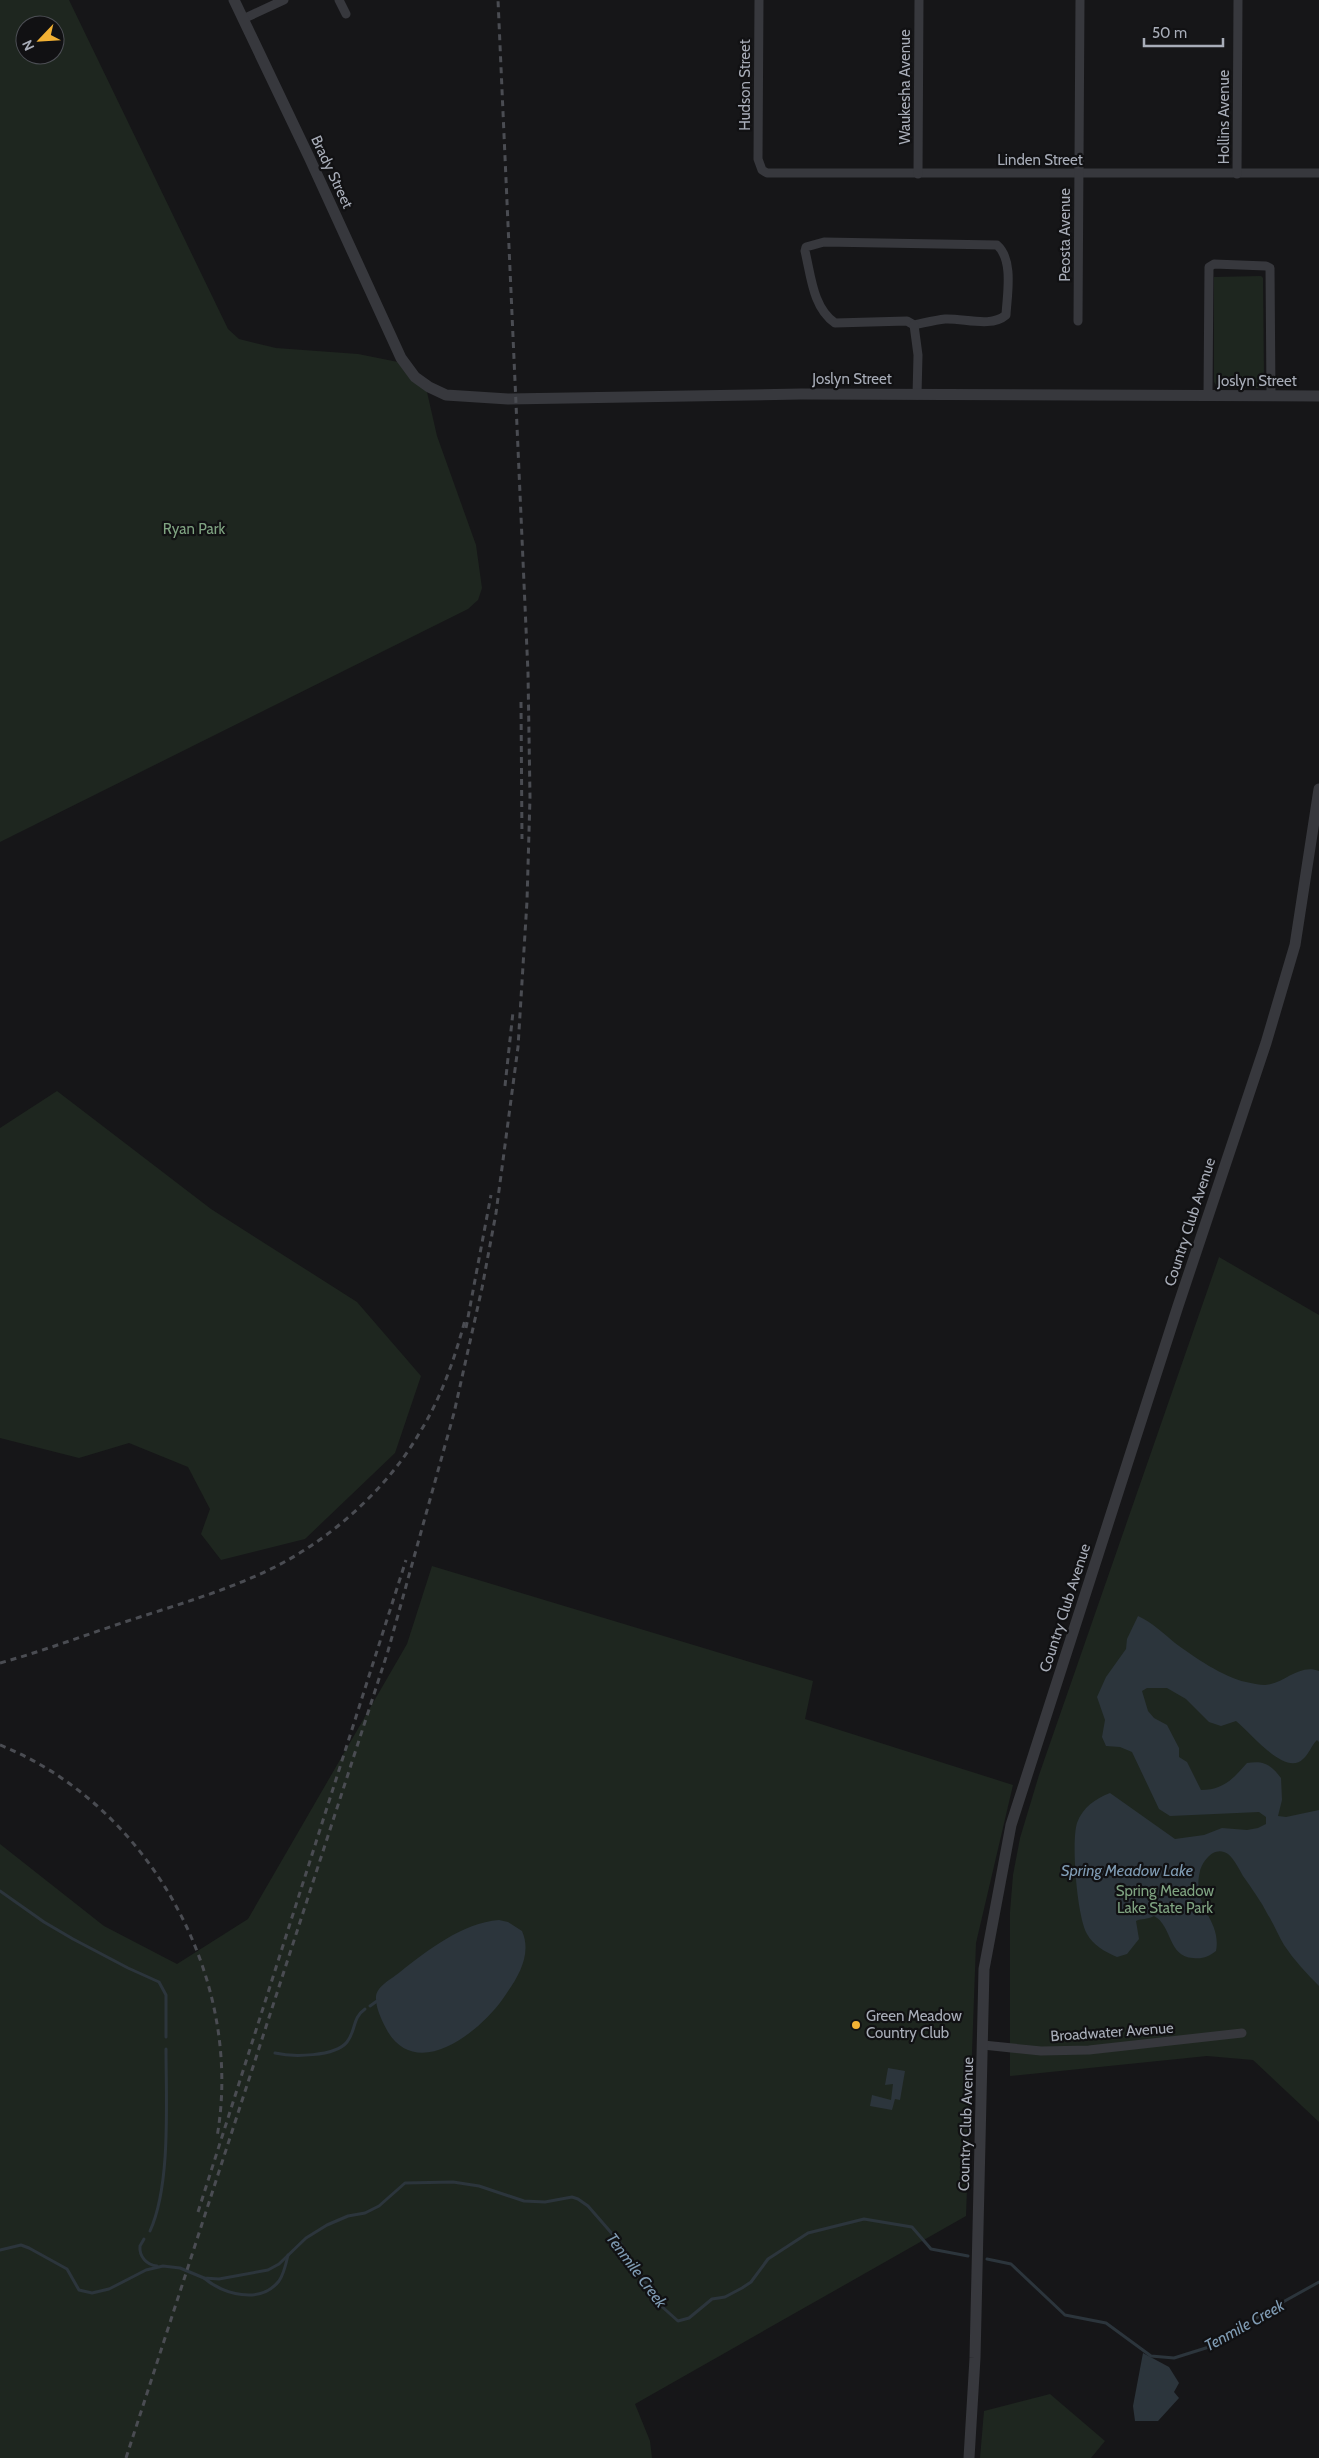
<svg xmlns="http://www.w3.org/2000/svg" width="1319" height="2458" font-family="Cabin,sans-serif">
	<rect width="100%" height="100%" fill="#161618"/>
	<g fill="#1e261f" fill-rule="evenodd">
		<path d="M 0,0 L 69,0 L 228,329 L 239,339 L 276,348 L 358,354 L 398,362 L 427,392 L 437,436 L 476,545 L 482,588 L 478,600 L 468,609 L 0,842 ZM 25,25 L 55,25 L 55,55 L 25,55 Z"/>
		<polygon points="1261,276 1263,278 1264,383 1258,388 1218,388 1214,382 1214,277"/>
		<polygon points="57,1091 211,1209 357,1302 421,1376 395,1453 305,1539 221,1560 201,1534 210,1509 188,1467 129,1443 79,1458 0,1438 0,1128"/>
		<polygon points="1219,1257 1319,1315 1319,2122 1253,2060 1207,2056 1010,2076 1010,1912 1013,1875 1020,1838 1039,1775"/>
		<polygon points="432,1566 813,1681 805,1719 1013,1785 976,1943 966,2216 635,2404 650,2441 652,2458 0,2458 0,1844 104,1926 177,1964 248,1919 407,1644"/>
		<polygon points="1050,2394 1105,2441 1091,2458 980,2458 984,2411"/>
	</g>
	<g fill="#2c353c">
		<path d="M 1138,1616 C 1153,1623 1163,1633 1175,1643 C 1194,1657 1223,1677 1246,1682 C 1252,1683 1259,1685 1265,1685 C 1284,1684 1299,1663 1319,1671 L 1319,1742 L 1317,1740 C 1311,1746 1309,1754 1303,1759 C 1285,1777 1250,1732 1236,1721 L 1221,1726 L 1209,1722 L 1186,1699 L 1167,1688 L 1147,1688 L 1142,1691 L 1148,1711 L 1154,1718 L 1167,1725 L 1179,1748 L 1179,1757 L 1187,1762 L 1201,1790 C 1223,1790 1233,1779 1247,1763 C 1264,1760 1271,1765 1281,1778 L 1282,1800 L 1278,1816 L 1286,1817 L 1319,1810 L 1319,1986 C 1306,1973 1294,1960 1284,1945 C 1278,1935 1274,1924 1268,1915 C 1261,1901 1252,1889 1243,1876 C 1239,1869 1234,1859 1228,1854 C 1215,1845 1203,1860 1200,1871 C 1191,1908 1222,1919 1216,1951 C 1208,1957 1203,1959 1193,1958 C 1168,1957 1172,1925 1154,1916 C 1147,1920 1142,1918 1136,1921 L 1139,1939 L 1127,1954 L 1117,1957 C 1105,1952 1093,1945 1087,1934 C 1077,1917 1071,1842 1077,1823 C 1083,1807 1095,1799 1110,1793 L 1175,1839 L 1204,1835 L 1222,1828 L 1247,1830 L 1258,1828 L 1266,1824 L 1266,1817 L 1259,1812 L 1170,1816 L 1159,1809 L 1132,1752 L 1120,1747 L 1106,1746 L 1102,1737 L 1105,1720 L 1097,1697 L 1106,1677 L 1126,1649 L 1127,1639 Z"/>
		<path d="M 499,1920 L 508,1922 L 522,1931 C 533,1956 516,1980 502,2000 C 479,2032 418,2081 388,2032 C 383,2023 375,2008 376,1996 C 378,1985 392,1979 400,1972 C 428,1950 462,1923 499,1920 Z"/>
		<polygon points="888,2068 905,2071 900,2100 895,2099 892,2110 870,2106 872,2095 891,2100 893,2084 885,2085"/>
		<polygon points="1143,2353 1169,2367 1179,2383 1174,2392 1179,2398 1158,2421 1135,2421 1133,2406"/>
	</g>
	<g fill="none" stroke-linecap="round" stroke-linejoin="round">
		<g stroke="#2c353c" stroke-width="3">
			<polyline points="0,1891 44,1922 73,1939 128,1968 159,1982 166,1995 166,2037"/>
			<polyline points="370,2006 377,2001"/>
			<path d="M 275,2053 C 292,2057 335,2057 347,2042 C 356,2031 352,2018 365,2009"/>
			<path d="M 150,2231 C 171,2185 166,2101 166,2049"/>
			<path d="M 144,2239 L 140,2246 C 139,2257 147,2265 157,2266"/>
			<polyline points="0,2250 21,2245 29,2248 67,2269 79,2290 92,2293 109,2289 146,2270 163,2266 180,2268 204,2278 219,2279 268,2270 279,2264 306,2238 327,2225 348,2216 365,2213 379,2206 405,2183 453,2182 479,2186 524,2201 545,2202 572,2197 578,2199 588,2206 621,2244 659,2304 678,2321 689,2318 712,2299 725,2297 742,2288 751,2282 768,2259 808,2233 864,2219 912,2227 931,2249 968,2256"/>
			<polyline points="987,2259 1011,2264 1065,2315 1106,2323 1151,2356 1174,2358 1209,2347 1274,2307 1319,2282"/>
			<path d="M 204,2278 C 223,2294 260,2305 279,2281 C 284,2274 286,2264 288,2255"/>
		</g>
		<g stroke="#37383d" stroke-width="9">
			<polyline points="339,0 346,14"/>
			<polyline points="759,0 758,159 762,170 767,173 1319,173"/>
			<polyline points="243,19 284,0"/>
			<polyline points="918,174 919,0"/>
			<polyline points="1237,174 1238,0"/>
			<path d="M 824,242 L 997,245 C 1014,260 1007,295 1006,315 C 991,328 964,318 945,319 C 935,320 924,323 914,325 L 907,321 L 835,323 C 813,308 811,276 805,251 L 806,247 Z"/>
			<polyline points="1078,321 1080,0"/>
			<polyline points="914,325 918,355 917,395"/>
			<polyline points="1208,396 1209,267 1214,264 1266,266 1270,268 1271,396"/>
			<polyline points="983,2045 1041,2051 1089,2050 1242,2033"/>
		</g>
		<g stroke="#37383d" stroke-width="11">
			<polyline points="234,0 309,157 401,358 415,377 429,387 446,395 508,399 801,394 1319,396"/>
			<polyline points="969,2458 975,2358 984,1969 1011,1825 1178,1306 1266,1043 1295,945 1319,789"/>
		</g>
		<g stroke="#4a4c52" stroke-width="3" stroke-dasharray="6 5" stroke-linecap="butt">
			<polyline points="521,702 522,839"/>
			<polyline points="505,1086 513,1012"/>
			<polyline points="466,1328 491,1195"/>
			<path d="M 0,1663 C 47,1650 93,1632 140,1617 C 180,1604 220,1592 258,1575 C 322,1547 385,1493 420,1432 C 441,1398 455,1358 465,1320"/>
			<path d="M 0,1745 C 149,1805 245,1978 217,2137"/>
			<polyline points="198,2212 406,1560"/>
			<polyline points="126,2458 388,1651 454,1413 482,1288 496,1213 518,1047 527,901 530,797 528,673 498,0"/>
		</g>
	</g>
	<circle fill="#f2b134" stroke="#111113" stroke-width="2" cx="856" cy="2025" r="5"/>
	<g text-anchor="middle" stroke-width="4.5" stroke-linejoin="round" paint-order="stroke">
		<g font-size="15" fill="#a8adb8" stroke="#111113">
			<text transform="translate(745 85) rotate(-90)" y="5">Hudson Street</text>
			<text transform="translate(905 87) rotate(-90)" y="5">Waukesha Avenue</text>
			<text transform="translate(1224 117) rotate(-90)" y="5">Hollins Avenue</text>
			<text x="1040" y="165">Linden Street</text>
			<text transform="translate(332 172) rotate(65)" y="5">Brady Street</text>
			<text transform="translate(1065 235) rotate(-90)" y="5">Peosta Avenue</text>
			<text x="852" y="384">Joslyn Street</text>
			<text x="1257" y="386">Joslyn Street</text>
			<text transform="translate(1190 1222) rotate(-72)" y="5">Country Club Avenue</text>
			<text transform="translate(1065 1608) rotate(-72)" y="5">Country Club Avenue</text>
			<text transform="translate(1112 2032) rotate(-4)" y="5">Broadwater Avenue</text>
			<text transform="translate(966 2124) rotate(-88)" y="5">Country Club Avenue</text>
		</g>
		<g font-size="15" fill="#7fa381" stroke="#111113">
			<text x="194" y="534">Ryan Park</text>
			<text x="1165" y="1896">Spring Meadow<tspan x="1165" dy="17">Lake State Park</tspan></text>
		</g>
		<g font-size="15" fill="#a8adb8" stroke="#111113" text-anchor="start">
			<text x="866" y="2021">Green Meadow<tspan x="866" dy="17">Country Club</tspan></text>
		</g>
		<g font-size="16" font-style="italic" fill="#7f9bb3" stroke="#111113">
			<text x="1127" y="1876">Spring Meadow Lake</text>
			<text transform="translate(637 2270) rotate(53)" y="6">Tenmile Creek</text>
			<text transform="translate(1244 2325) rotate(-29)" y="6">Tenmile Creek</text>
		</g>
	</g>
	<g transform="translate(40 40) rotate(245)"><circle r="24" fill="#111113" stroke="#4d4f55"/>
	<path d="M0-4L9 19L0 12L-9 19Z" fill="#f2b134"/>
	<text y="-8" font-size="14" font-weight="bold" text-anchor="middle" fill="#a8adb8">N</text>
	</g>
	<path d="M1144 38v8h79v-8" fill="none" stroke="#a8adb8" stroke-width="2.5"/>
	<text x="1152" y="38" font-size="15" fill="#a8adb8" stroke="#111113" stroke-width="4" paint-order="stroke">50 m</text>
</svg>
